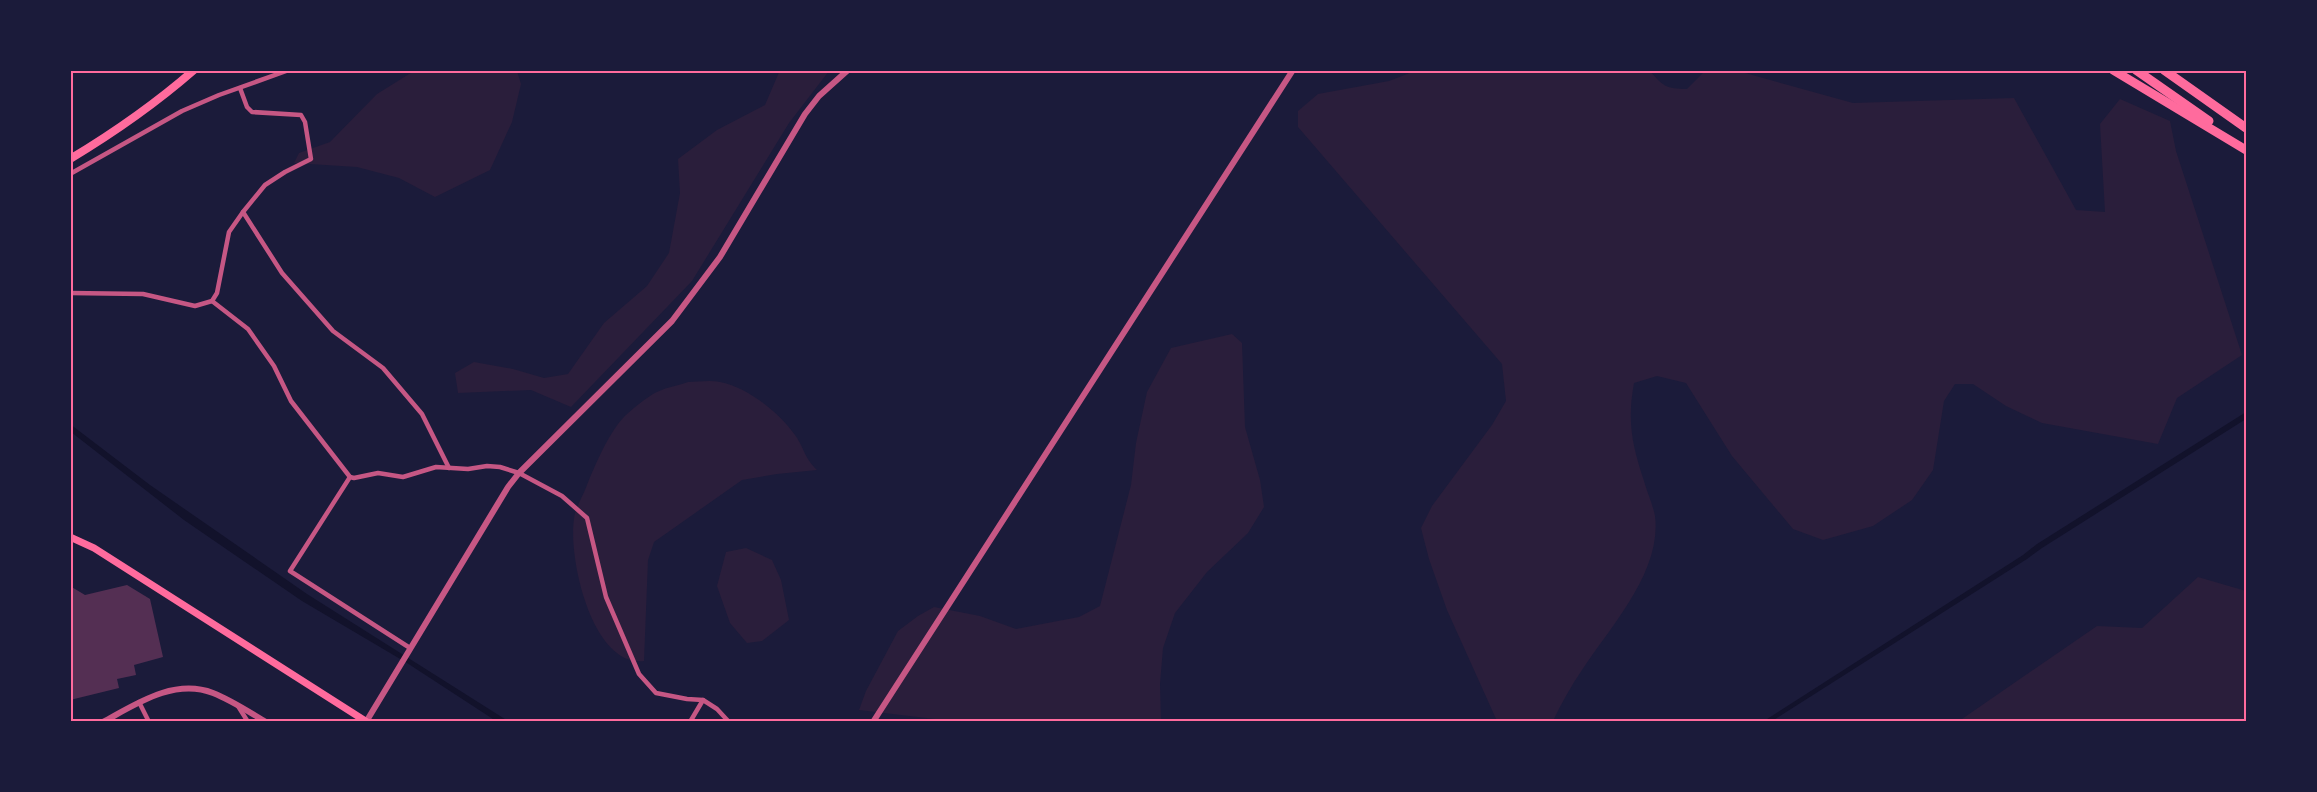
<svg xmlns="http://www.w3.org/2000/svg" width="2317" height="792" font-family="Jost,sans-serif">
	<rect width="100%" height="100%" fill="#1b1b3a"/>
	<g fill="#2a1e3b">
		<polygon points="780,70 829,71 789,123 692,281 571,407 531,390 458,393 455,373 474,362 513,369 544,378 568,374 604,323 647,286 669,253 680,193 678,159 717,130 765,105"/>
		<polygon points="414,71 517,71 521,84 512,122 490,170 435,197 399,178 357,167 294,163 299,153 330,142 377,94"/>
		<path d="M 1415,71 L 1650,71 C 1663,86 1666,89 1687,89 L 1705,71 L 1738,71 L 1853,103 L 2014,98 L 2076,210 L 2105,212 L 2100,124 L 2120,99 L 2170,121 L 2176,151 L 2242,355 L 2177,398 L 2158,444 L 2042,423 L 2006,406 L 1973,384 L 1955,384 L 1944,401 L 1933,470 L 1912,500 L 1873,526 L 1823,540 L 1793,529 L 1732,456 L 1686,383 L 1657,376 L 1634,383 C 1627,421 1632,445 1644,481 C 1647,492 1653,505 1655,516 C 1662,572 1610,627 1582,670 C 1571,686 1561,704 1553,721 L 1497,721 L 1447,610 L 1429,559 L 1421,528 L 1432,506 L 1492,425 L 1506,401 L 1502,364 L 1298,127 L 1298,111 L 1318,94 L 1389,81 Z"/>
		<polygon points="1232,334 1242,343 1245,427 1260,480 1264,507 1248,533 1207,572 1175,613 1163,648 1160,684 1161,721 960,722 859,710 866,691 898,631 918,616 934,607 980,616 1016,629 1079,617 1100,606 1131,485 1136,443 1147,392 1171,348"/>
		<path d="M 688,382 C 698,382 710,380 720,382 C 747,387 780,413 795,435 C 805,449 803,456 817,470 L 777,474 L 742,480 L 654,542 L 648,560 L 644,661 C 592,667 568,558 574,519 C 575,508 583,496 587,485 C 594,467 606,440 618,424 C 625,414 642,401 653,394 C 663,388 677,386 688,382 Z"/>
		<polygon points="746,548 772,560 781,580 789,620 762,641 747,643 730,623 717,586 726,552"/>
		<polygon points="2198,577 2246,591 2246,721 1959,721 2097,626 2142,628"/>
	</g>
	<g fill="#12122b">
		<polygon points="2246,412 2246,419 2238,424 2042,548 2027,559 1772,721 1764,721 2023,555 2037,544"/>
		<polygon points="70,424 150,485 307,594 508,721 496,721 407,663 302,601 184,520 71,432"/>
	</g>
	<polygon fill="#542f53" points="127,585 150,599 163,657 134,665 136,675 117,679 119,688 70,700 70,586 85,595"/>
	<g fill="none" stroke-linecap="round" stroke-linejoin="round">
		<g stroke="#c65784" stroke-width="4.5">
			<polyline points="240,88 247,107 252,112 301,115 305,122 311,159 285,172 265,185 243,212 282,273 333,331 383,368 422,414 449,468"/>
			<polyline points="70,174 182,111 219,95 289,70"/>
			<polyline points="70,293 143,294 195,306 212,301 217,293 229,232 243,212"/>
			<polyline points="212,301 248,329 274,366 291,401 350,477 354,478 378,473 403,477 436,467 468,469 487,466 500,467 519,473 562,496 587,518 606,597 639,674 656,693 687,699 703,700 717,709 729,722"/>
			<polyline points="350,477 290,571 410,648"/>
			<polyline points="139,702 149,722"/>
			<polyline points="238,706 248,722"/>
			<polyline points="690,722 703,700"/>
		</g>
		<g stroke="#c65784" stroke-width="6">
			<path d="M 103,722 C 136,704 174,678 213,693 C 231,700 249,712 266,722"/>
			<polyline points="366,722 508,487 519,473 672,321 720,257 805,114 819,96 848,70"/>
			<polyline points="873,722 1293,70"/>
		</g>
		<polyline stroke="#ff6b9d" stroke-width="7" points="70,537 94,548 367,722"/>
		<path stroke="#ff6b9d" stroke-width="8" d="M 70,159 C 115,132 155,104 194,70"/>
		<g stroke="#ff6b9d" stroke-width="9">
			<polyline points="2113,70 2246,150"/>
			<polyline points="2136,70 2209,121"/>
			<polyline points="2164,70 2246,128"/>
		</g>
	</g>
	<rect width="2317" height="792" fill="none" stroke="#1b1b3a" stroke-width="144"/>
	<rect x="72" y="72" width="2173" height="648" fill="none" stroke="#ff6b9d" stroke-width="2"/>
</svg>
